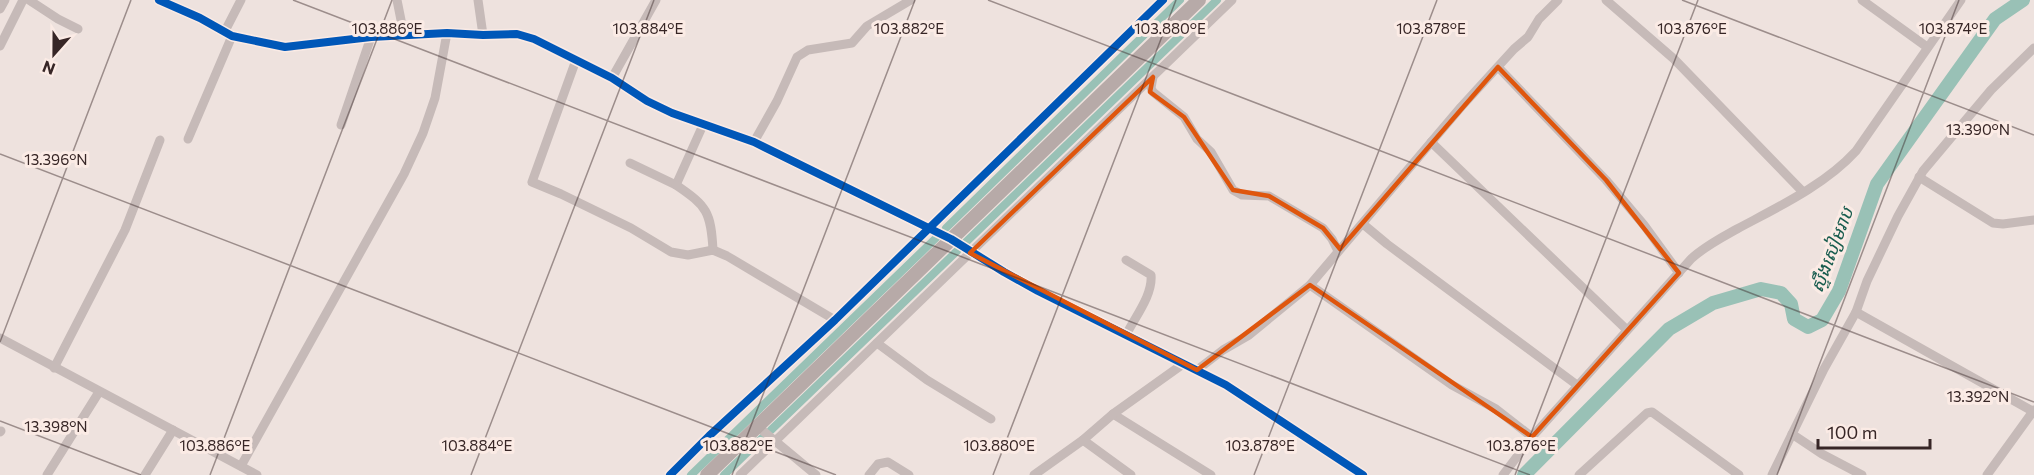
<svg xmlns="http://www.w3.org/2000/svg" width="2034" height="475" font-family="Commissioner,'Noto Sans Khmer',sans-serif">
	<rect width="100%" height="100%" fill="#eee2de"/>
	<g fill="none" stroke-linecap="round" stroke-linejoin="round">
		<g stroke="#99c1b6" stroke-width="8">
			<polyline points="946,228 1180,0"/>
			<polyline points="966,242 1217,0"/>
			<polyline points="771,430 957,251"/>
			<polyline points="691,475 937,237"/>
			<polyline points="724,475 762,438"/>
		</g>
		<polyline stroke="#99c1b6" stroke-width="14" points="1524,475 1669,329 1713,303 1761,289 1781,293 1791,304 1794,319 1808,327 1822,320 1839,291 1877,184 1995,19 2023,0"/>
		<g stroke="#c6bab8" stroke-width="9">
			<polyline points="29,0 58,19 78,29"/>
			<polyline points="159,0 200,18 232,36 285,47 371,37 447,33 483,35 517,34 534,39 612,78 647,101 672,113 754,142 951,239 1004,272 1038,291 1226,385 1363,475"/>
			<polyline points="397,0 404,35"/>
			<polyline points="478,0 483,35"/>
			<polyline points="1606,0 1674,59 1803,192"/>
			<polyline points="1862,0 1927,47"/>
			<polyline points="0,9 5,0"/>
			<polyline points="225,31 241,0"/>
			<polyline points="0,46 23,0"/>
			<polyline points="576,60 532,182 561,194 631,228 671,252 688,255 713,250 727,256 835,320"/>
			<polyline points="1498,67 1606,180 1644,225 1679,273"/>
			<polyline points="1153,77 1151,88 1153,92 1184,117 1197,139 1211,152 1233,190 1242,195 1269,196 1323,228 1332,239 1338,251"/>
			<polyline points="612,78 656,0"/>
			<polyline points="341,125 371,37"/>
			<polyline points="188,139 232,36"/>
			<polyline points="754,142 777,101 797,57 808,50 852,43 867,26 911,0"/>
			<polyline points="1431,142 1627,330"/>
			<polyline points="630,163 676,185 703,125"/>
			<polyline points="1919,177 1993,223 2003,224 2034,220"/>
			<path d="M 676,185 C 707,206 711,212 713,250"/>
			<polyline points="1363,224 1387,244 1577,385"/>
			<path d="M 1126,260 L 1151,275 C 1153,295 1135,317 1126,335"/>
			<polyline points="1310,285 1452,385 1496,409 1532,437"/>
			<polyline points="1856,312 2034,412"/>
			<polyline points="0,338 257,475"/>
			<polyline points="877,343 927,380 991,419"/>
			<polyline points="54,368 125,230 160,140"/>
			<polyline points="1197,370 1223,350 1249,335 1310,285 1461,107 1514,49 1528,37 1539,19 1558,0"/>
			<polyline points="1113,414 1211,475"/>
			<polyline points="757,426 816,475"/>
			<polyline points="0,432 1,431"/>
			<polyline points="1792,434 1822,454 1862,475"/>
			<polyline points="1083,440 1131,475"/>
			<polyline points="241,466 404,174 423,133 435,98 447,33"/>
			<polyline points="47,475 99,392"/>
			<polyline points="145,475 173,430"/>
			<polyline points="670,475 709,436 835,320 1163,0"/>
			<polyline points="740,475 1232,0"/>
			<polyline points="869,475 878,464 888,462 909,475"/>
			<polyline points="1034,475 1083,440 1113,414 1183,364"/>
			<path d="M 1503,475 L 1532,437 L 1691,259 C 1705,246 1721,238 1737,229 C 1778,207 1825,185 1856,151 L 1961,0"/>
			<polyline points="1579,475 1647,413 1652,412 1739,475"/>
			<polyline points="1772,475 1824,369 1856,312 1867,281 1898,216 1923,171 1991,90 2034,48"/>
			<polyline points="1987,475 2034,410"/>
		</g>
		<polyline stroke="#b7aaa8" stroke-width="14" points="707,475 1199,0"/>
		<g stroke="#fbebe5" stroke-width="11">
			<g id="cycleway">
				<polyline points="159,0 200,18 232,36 285,47 371,37 447,33 483,35 517,34 534,39 612,78 647,101 672,113 754,142 951,239 1004,272 1038,291 1226,385 1363,475"/>
				<polyline points="670,475 709,436 835,320 1163,0"/>
			</g>
		</g>
		<use href="#cycleway" stroke="#0057b8" stroke-width="8"/>
	</g>
	<path fill="none" stroke="#df560d" stroke-width="4.5" stroke-linejoin="round" d="M 1498,67 L 1606,180 L 1679,273 L 1532,437 L 1310,285 L 1197,370 L 970,253 L 1153,77 L 1150,92 L 1184,117 L 1233,190 L 1269,196 L 1323,228 L 1340,249 Z"/>
	<path fill="none" stroke="#372626" stroke-width="1.5" stroke-opacity="0.45" d="M 293,0 L 1530,475M 988,0 L 2034,402M 1682,0 L 2034,135M 0,154 L 836,475M 0,342 L 131,0M 0,421 L 141,475M 210,475 L 392,0M 471,475 L 654,0M 732,475 L 915,0M 993,475 L 1176,0M 1254,475 L 1437,0M 1515,475 L 1698,0M 1777,475 L 1959,0"/>
	<g text-anchor="middle" stroke-width="6" stroke-linejoin="round" paint-order="stroke">
		<g font-size="18" font-style="italic" fill="#185c4e" stroke="#fbebe5">
			<text transform="translate(1832 250) rotate(-69)" y="6">ស្ទឹងសៀមរាប</text>
		</g>
	</g>
	<g font-size="15" text-anchor="middle" fill="#372626" stroke="#fbebe5" stroke-width="6" stroke-linejoin="round" paint-order="stroke">
		<text x="387" y="34">103.886°E</text>
		<text x="648" y="34">103.884°E</text>
		<text x="909" y="34">103.882°E</text>
		<text x="1170" y="34">103.880°E</text>
		<text x="1431" y="34">103.878°E</text>
		<text x="1692" y="34">103.876°E</text>
		<text x="1953" y="34">103.874°E</text>
		<text x="1978" y="135">13.390°N</text>
		<text x="56" y="165">13.396°N</text>
		<text x="1978" y="402">13.392°N</text>
		<text x="56" y="432">13.398°N</text>
		<text x="215" y="451">103.886°E</text>
		<text x="477" y="451">103.884°E</text>
		<text x="738" y="451">103.882°E</text>
		<text x="999" y="451">103.880°E</text>
		<text x="1260" y="451">103.878°E</text>
		<text x="1521" y="451">103.876°E</text>
	</g>
	<g transform="translate(54 54) rotate(201)" stroke="#fbebe5" stroke-width="4.5" paint-order="stroke">
	<path d="M0-4.5L10 22L0 15L-10 22Z" fill="#372626"/>
	<text y="-9" font-size="16" font-weight="bold" text-anchor="middle" fill="#372626">N</text>
	</g>
	<path d="M1818 439v9h112v-9" fill="none" stroke="#372626" stroke-width="3"/>
	<text x="1827" y="439" font-size="18" fill="#372626" stroke="#fbebe5" stroke-width="4.5" paint-order="stroke">100 m</text>
</svg>
